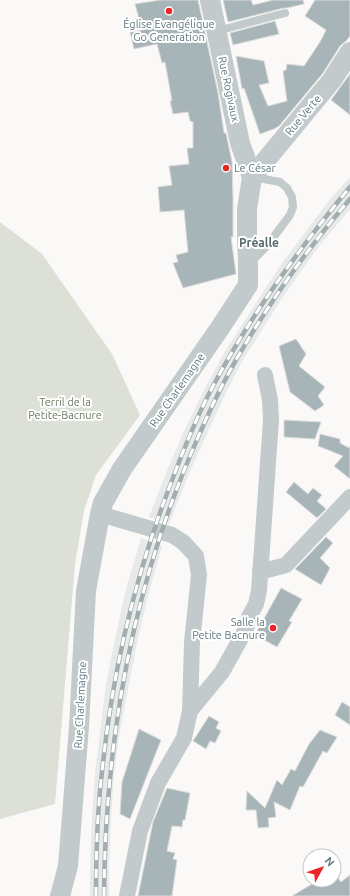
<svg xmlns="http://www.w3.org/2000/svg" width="350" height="896" font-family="Ubuntu,sans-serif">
	<rect width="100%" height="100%" fill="#faf9f8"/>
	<g fill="#e8e9e9">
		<polygon points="350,177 350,209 320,245 298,275 279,303 241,363 225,395 206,436 188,476 169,524 149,517 168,468 186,427 206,386 224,353 263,292 282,263 327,203"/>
		<polygon points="141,538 162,546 147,600 137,643 120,730 114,774 111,819 109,865 109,896 90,896 90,864 92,818 95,773 106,684 115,639 125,593"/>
	</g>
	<polygon fill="#dce0d6" points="0,222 42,254 112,354 140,415 96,475 84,511 75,564 55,804 0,819"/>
	<g fill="#a7b5b8" stroke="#dcdbda">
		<polygon points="160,0 198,0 218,93 224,133 226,133 232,162 233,198 233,237 231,237 236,274 183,288 173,263 178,262 176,255 188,252 184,210 160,212 158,187 172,185 169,166 189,164 187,148 193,148 193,122 190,121 188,112 173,114 170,101 172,101 165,62 162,63 157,44 134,49 130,32 142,30 135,4"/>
		<polygon points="223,0 251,0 253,5 273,0 303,0 304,4 287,8 284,8 228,22"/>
		<polygon points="315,0 350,0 350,36 346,41 340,46 323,73 279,126 274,129 260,134 244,88 242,89 236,56 264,61 269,83 259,85 268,106 287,101 283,71 286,70 287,64 304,66 320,42 326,30 305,16"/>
		<polygon points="275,21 279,34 233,45 230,33"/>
		<polygon points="350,74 350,115 331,100"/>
		<polygon points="296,339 306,354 299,366 325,387 318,396 324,405 315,411 290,392 279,346"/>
		<polygon points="284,420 321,422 315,439 284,437"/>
		<polygon points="320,434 340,439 340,443 349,448 350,446 350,479 334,466 343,456 318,446"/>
		<polygon points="294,482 308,494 313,488 322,495 317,501 326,509 317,518 286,492"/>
		<polygon points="326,537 333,543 320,558 330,568 321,585 295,569"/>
		<polygon points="281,588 302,599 289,621 292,622 277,647 255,635"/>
		<polygon points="342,702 350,707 350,725 335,715"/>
		<polygon points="209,716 219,722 216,728 221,731 215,743 210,741 206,749 193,741"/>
		<polygon points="139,729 161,740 130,819 120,814 122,782"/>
		<polygon points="320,730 337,737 327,753 323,751 303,787 300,786 290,810 274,802 276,817 268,818 269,827 258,828 256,810 246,810 247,791 265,808 277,780 282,785 291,769 295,771 309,744"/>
		<polygon points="167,788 190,793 185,820 183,820 182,827 172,826 167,851 175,853 173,859 177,860 172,896 138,896 153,822"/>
		<polygon points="350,875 350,896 292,896 312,884 323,881 325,885 338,878 341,882"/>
	</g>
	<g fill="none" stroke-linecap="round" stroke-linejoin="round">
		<g stroke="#c3cacc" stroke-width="8">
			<polyline points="217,31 285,13"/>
			<polyline points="250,263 267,246 290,215 293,207 292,197 287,188 280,182 253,177"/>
		</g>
		<g stroke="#c3cacc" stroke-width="16">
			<polyline points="100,514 172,535 183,542 196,556 199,575 192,642 190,711 184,738 158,783 140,831 127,896"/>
			<polyline points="260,572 286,565 350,497"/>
			<polyline points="190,711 222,672 246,629 249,617 256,604 259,591 271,420 270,400 265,375"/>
		</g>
		<g stroke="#c3cacc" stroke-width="20">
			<polyline points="210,0 240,143 252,177"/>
			<polyline points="60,896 68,866 79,727 86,591 100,514 103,503 122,469 220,328 248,285 248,265 247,237 247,209 252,177 332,80 350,52"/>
		</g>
		<g stroke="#a2adb0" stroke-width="4.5">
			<g id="rail">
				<path d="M 96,896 C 96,855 97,813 102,772 C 112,673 135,576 171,483 C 183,451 196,418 212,388 C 250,316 298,250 350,187"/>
				<path d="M 104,896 C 105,744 131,596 190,456 C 204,423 218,391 236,360 C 269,303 307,249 350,199"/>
			</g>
		</g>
		<use href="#rail" stroke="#fff" stroke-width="3" stroke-dasharray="9" stroke-linecap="butt"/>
	</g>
	<g fill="#eb2628" stroke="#fff" stroke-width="1.5">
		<circle cx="169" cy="11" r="4"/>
		<circle cx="226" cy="168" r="4"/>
		<circle cx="273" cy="628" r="4"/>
	</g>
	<g text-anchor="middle" stroke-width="4" stroke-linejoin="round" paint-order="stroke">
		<g font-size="11" fill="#5f787e" stroke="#fff">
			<text x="169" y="28">Église Evangélique<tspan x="169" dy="13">Go Generation</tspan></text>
			<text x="234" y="172" text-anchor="start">Le César</text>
			<text x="265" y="626" text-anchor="end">Salle la<tspan x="265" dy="13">Petite Bacnure</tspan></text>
		</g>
		<g font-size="11" fill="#5f787e" stroke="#fff">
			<text transform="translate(229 89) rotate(78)" y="4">Rue Rogivaux</text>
			<text transform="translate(303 115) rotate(-50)" y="4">Rue Verte</text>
			<text transform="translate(177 390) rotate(-55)" y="4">Rue Charlemagne</text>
			<text transform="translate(80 705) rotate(-87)" y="4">Rue Charlemagne</text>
		</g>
		<g font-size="11" fill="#6d7b63" stroke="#fff">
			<text x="65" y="406">Terril de la<tspan x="65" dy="13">Petite-Bacnure</tspan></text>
		</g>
		<g font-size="12" font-weight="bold" fill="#566a6f" stroke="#fff">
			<text x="259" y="247">Préalle</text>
		</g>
	</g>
	<g transform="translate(322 868) rotate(50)"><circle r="19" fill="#ffffff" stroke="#bfc9cb"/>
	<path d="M0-3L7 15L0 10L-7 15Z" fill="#eb2628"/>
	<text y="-6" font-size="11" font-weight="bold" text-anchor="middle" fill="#5f787e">N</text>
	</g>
</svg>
